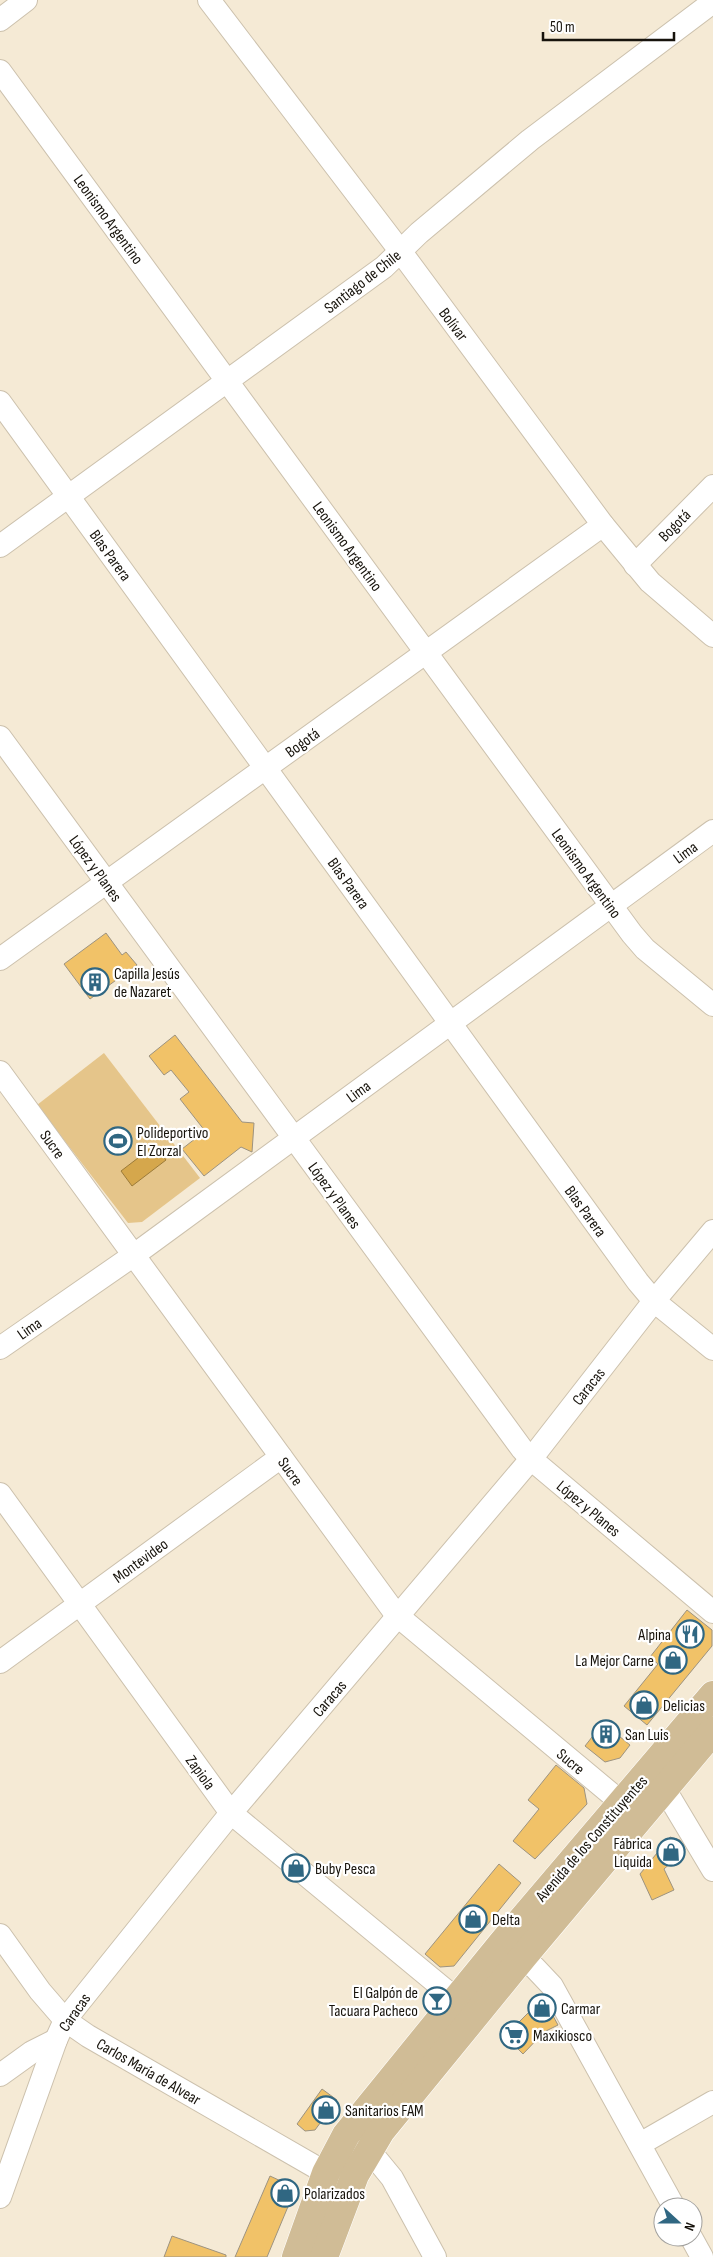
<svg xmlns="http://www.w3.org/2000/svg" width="713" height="2257" font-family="'Sofia Sans Condensed',sans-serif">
	<rect width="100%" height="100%" fill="#f5ead5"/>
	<polygon fill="#e5c58a" points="104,1053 200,1178 142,1222 128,1223 37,1105"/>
	<polygon fill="#d5a74c" stroke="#9c7b39" points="155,1145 166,1160 132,1186 121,1171"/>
	<g fill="#f1c268" stroke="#9d9380">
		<polygon points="106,933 122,955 126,952 137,965 90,999 64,964"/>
		<polygon points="175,1035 242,1122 254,1123 252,1152 241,1147 204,1176 182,1149 205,1131 180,1099 189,1092 171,1070 164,1075 149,1056"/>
		<polygon points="687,1610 712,1630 712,1646 647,1725 624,1706 658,1664 650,1657"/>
		<polygon points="603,1723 630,1745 620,1758 605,1762 585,1746"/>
		<polygon points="556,1765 584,1788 587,1804 535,1859 513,1841 539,1809 528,1800"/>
		<polygon points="670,1837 680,1840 685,1850 664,1869 674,1890 652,1900 640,1874"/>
		<polygon points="499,1864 521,1883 454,1966 440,1967 425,1954"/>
		<polygon points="538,2003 547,2005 558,2025 544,2032 523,2054 505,2036"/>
		<polygon points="322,2089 337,2100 315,2130 305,2131 297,2124"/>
		<polygon points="270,2176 283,2182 292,2197 267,2257 235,2257"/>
		<polygon points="172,2236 226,2255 226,2257 164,2257"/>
	</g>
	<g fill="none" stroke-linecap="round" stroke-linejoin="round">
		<g stroke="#ccc1ad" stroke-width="24">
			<g id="minor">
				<polyline points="209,0 401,252 603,525 650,582 713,636"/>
				<polyline points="0,20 26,0"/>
				<polyline points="0,71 632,934 645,949 713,1005"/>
				<polyline points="0,402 638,1282 654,1301 713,1349"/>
				<polyline points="0,546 384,267 419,233 530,140 713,2"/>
				<polyline points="635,565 713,486"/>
				<polyline points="0,737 522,1449 531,1459 713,1612"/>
				<polyline points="0,959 603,525"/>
				<polyline points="0,1072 392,1609 399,1617 634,1813"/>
				<polyline points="0,1348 134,1255 713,831"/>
				<polyline points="0,1494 231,1813 456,1999"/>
				<polyline points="0,1662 281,1457"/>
				<polyline points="654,1779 664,1788 713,1870"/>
				<polyline points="0,1935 40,1991 65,2020 88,2036 326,2173"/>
				<polyline points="511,1948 535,1968 552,1986 674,2207"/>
				<polyline points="0,2075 32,2052 56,2040"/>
				<polyline points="640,2144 713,2102"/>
				<polyline points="369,2150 392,2178 435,2257"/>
				<polyline points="0,2197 56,2040 65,2020 231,1813 531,1459 654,1301 713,1231"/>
				<polyline points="691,2237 702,2257"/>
			</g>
		</g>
		<g stroke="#fff" stroke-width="29">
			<g id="major">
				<polyline points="296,2257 326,2173 346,2135 503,1942 713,1695"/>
				<polyline points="324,2257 355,2175 381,2131 523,1957 713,1731"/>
			</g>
		</g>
		<use href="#minor" stroke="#fff" stroke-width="22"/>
		<use href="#major" stroke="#d0bc96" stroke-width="28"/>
	</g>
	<defs>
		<g id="building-ring" transform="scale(1.4375)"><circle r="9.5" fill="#fff" stroke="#306782" stroke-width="1.5"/><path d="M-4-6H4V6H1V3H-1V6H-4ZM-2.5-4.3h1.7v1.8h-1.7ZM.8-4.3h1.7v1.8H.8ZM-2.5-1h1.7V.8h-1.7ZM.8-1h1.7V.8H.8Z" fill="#306782"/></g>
		<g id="stadium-ring" transform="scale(1.4375)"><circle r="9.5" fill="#fff" stroke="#306782" stroke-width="1.5"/><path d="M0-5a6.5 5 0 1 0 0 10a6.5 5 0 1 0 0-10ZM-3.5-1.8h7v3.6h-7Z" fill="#306782"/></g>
		<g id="restaurant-ring" transform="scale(1.4375)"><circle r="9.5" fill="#fff" stroke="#306782" stroke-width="1.5"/><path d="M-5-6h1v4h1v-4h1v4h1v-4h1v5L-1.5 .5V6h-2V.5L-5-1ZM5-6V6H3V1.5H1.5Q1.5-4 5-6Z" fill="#306782"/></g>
		<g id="shop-ring" transform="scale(1.4375)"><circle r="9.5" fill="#fff" stroke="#306782" stroke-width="1.5"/><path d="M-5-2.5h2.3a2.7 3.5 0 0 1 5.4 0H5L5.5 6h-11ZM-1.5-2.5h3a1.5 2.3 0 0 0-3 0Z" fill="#306782"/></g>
		<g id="bar-ring" transform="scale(1.4375)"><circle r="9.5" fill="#fff" stroke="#306782" stroke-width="1.5"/><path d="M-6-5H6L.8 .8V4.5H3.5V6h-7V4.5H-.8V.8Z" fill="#306782"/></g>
		<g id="supermarket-ring" transform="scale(1.4375)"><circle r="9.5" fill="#fff" stroke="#306782" stroke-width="1.5"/><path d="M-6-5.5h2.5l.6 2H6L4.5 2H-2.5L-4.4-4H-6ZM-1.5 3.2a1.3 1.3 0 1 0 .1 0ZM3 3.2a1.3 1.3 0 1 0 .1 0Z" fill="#306782"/></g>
	</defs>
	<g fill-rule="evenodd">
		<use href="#building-ring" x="95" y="982"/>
		<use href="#stadium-ring" x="118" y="1141"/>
		<use href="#restaurant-ring" x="690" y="1634"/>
		<use href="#shop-ring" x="673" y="1660"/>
		<use href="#shop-ring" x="644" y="1705"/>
		<use href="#building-ring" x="606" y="1734"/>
		<use href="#shop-ring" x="671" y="1852"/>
		<use href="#shop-ring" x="296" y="1868"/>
		<use href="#shop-ring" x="473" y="1919"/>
		<use href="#bar-ring" x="437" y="2001"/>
		<use href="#shop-ring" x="542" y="2008"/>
		<use href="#supermarket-ring" x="514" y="2035"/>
		<use href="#shop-ring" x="326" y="2110"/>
		<use href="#shop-ring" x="285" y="2193"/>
	</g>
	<g text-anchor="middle" stroke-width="4.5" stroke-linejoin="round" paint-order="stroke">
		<g font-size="16" fill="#17130c" stroke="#fff">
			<text transform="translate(109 219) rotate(54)" y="6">Leonismo Argentino</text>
			<text transform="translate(362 281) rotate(-38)" y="6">Santiago de Chile</text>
			<text transform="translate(454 324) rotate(53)" y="6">Bolívar</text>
			<text transform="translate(674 525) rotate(-45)" y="6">Bogotá</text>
			<text transform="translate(348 546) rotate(54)" y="6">Leonismo Argentino</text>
			<text transform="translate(111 555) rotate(54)" y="6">Blas Parera</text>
			<text transform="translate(302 742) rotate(-36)" y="6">Bogotá</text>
			<text transform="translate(685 852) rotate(-36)" y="6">Lima</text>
			<text transform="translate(96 868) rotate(54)" y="6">López y Planes</text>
			<text transform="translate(587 873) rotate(54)" y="6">Leonismo Argentino</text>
			<text transform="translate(349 883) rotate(54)" y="6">Blas Parera</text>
			<text transform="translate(358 1091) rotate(-36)" y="6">Lima</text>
			<text transform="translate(53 1144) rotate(54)" y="6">Sucre</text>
			<text transform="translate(335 1195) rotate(54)" y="6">López y Planes</text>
			<text transform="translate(586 1211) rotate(54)" y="6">Blas Parera</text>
			<text transform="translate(29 1328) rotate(-35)" y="6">Lima</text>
			<text transform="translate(588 1386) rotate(-52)" y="6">Caracas</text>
			<text transform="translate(291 1471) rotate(54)" y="6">Sucre</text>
			<text transform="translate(589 1508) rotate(40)" y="6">López y Planes</text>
			<text transform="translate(140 1560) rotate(-36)" y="6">Montevideo</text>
			<text transform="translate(329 1698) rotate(-49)" y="6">Caracas</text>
			<text transform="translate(571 1761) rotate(40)" y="6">Sucre</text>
			<text transform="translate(201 1772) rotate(54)" y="6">Zapiola</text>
			<text transform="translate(591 1838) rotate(-49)" y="6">Avenida de los Constituyentes</text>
			<text transform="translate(74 2012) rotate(-55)" y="6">Caracas</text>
			<text transform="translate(149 2071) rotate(30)" y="6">Carlos María de Alvear</text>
		</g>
		<g font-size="16" fill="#17130c" stroke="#fff" text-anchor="start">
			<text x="114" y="979">Capilla Jesús<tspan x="114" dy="18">de Nazaret</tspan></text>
			<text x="137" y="1138">Polideportivo<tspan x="137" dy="18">El Zorzal</tspan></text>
			<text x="671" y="1640" text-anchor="end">Alpina</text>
			<text x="654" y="1666" text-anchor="end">La Mejor Carne</text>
			<text x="663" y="1711">Delicias</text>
			<text x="625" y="1740">San Luis</text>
			<text x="652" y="1849" text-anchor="end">Fábrica<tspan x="652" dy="18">Liquida</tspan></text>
			<text x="315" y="1874">Buby Pesca</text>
			<text x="492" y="1925">Delta</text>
			<text x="418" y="1998" text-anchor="end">El Galpón de<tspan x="418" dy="18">Tacuara Pacheco</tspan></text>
			<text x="561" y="2014">Carmar</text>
			<text x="533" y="2041">Maxikiosco</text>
			<text x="345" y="2116">Sanitarios FAM</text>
			<text x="304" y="2199">Polarizados</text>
		</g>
	</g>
	<g transform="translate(678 2222) rotate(111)"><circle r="24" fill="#ffffff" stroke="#a2a19e"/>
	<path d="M0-4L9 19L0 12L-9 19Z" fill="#306782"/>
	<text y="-8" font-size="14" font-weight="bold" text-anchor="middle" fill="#17130c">N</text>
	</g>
	<path d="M543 32v8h131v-8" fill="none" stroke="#17130c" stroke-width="2.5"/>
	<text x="550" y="32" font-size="15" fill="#17130c" stroke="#ffffff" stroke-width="4" paint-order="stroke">50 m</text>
</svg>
